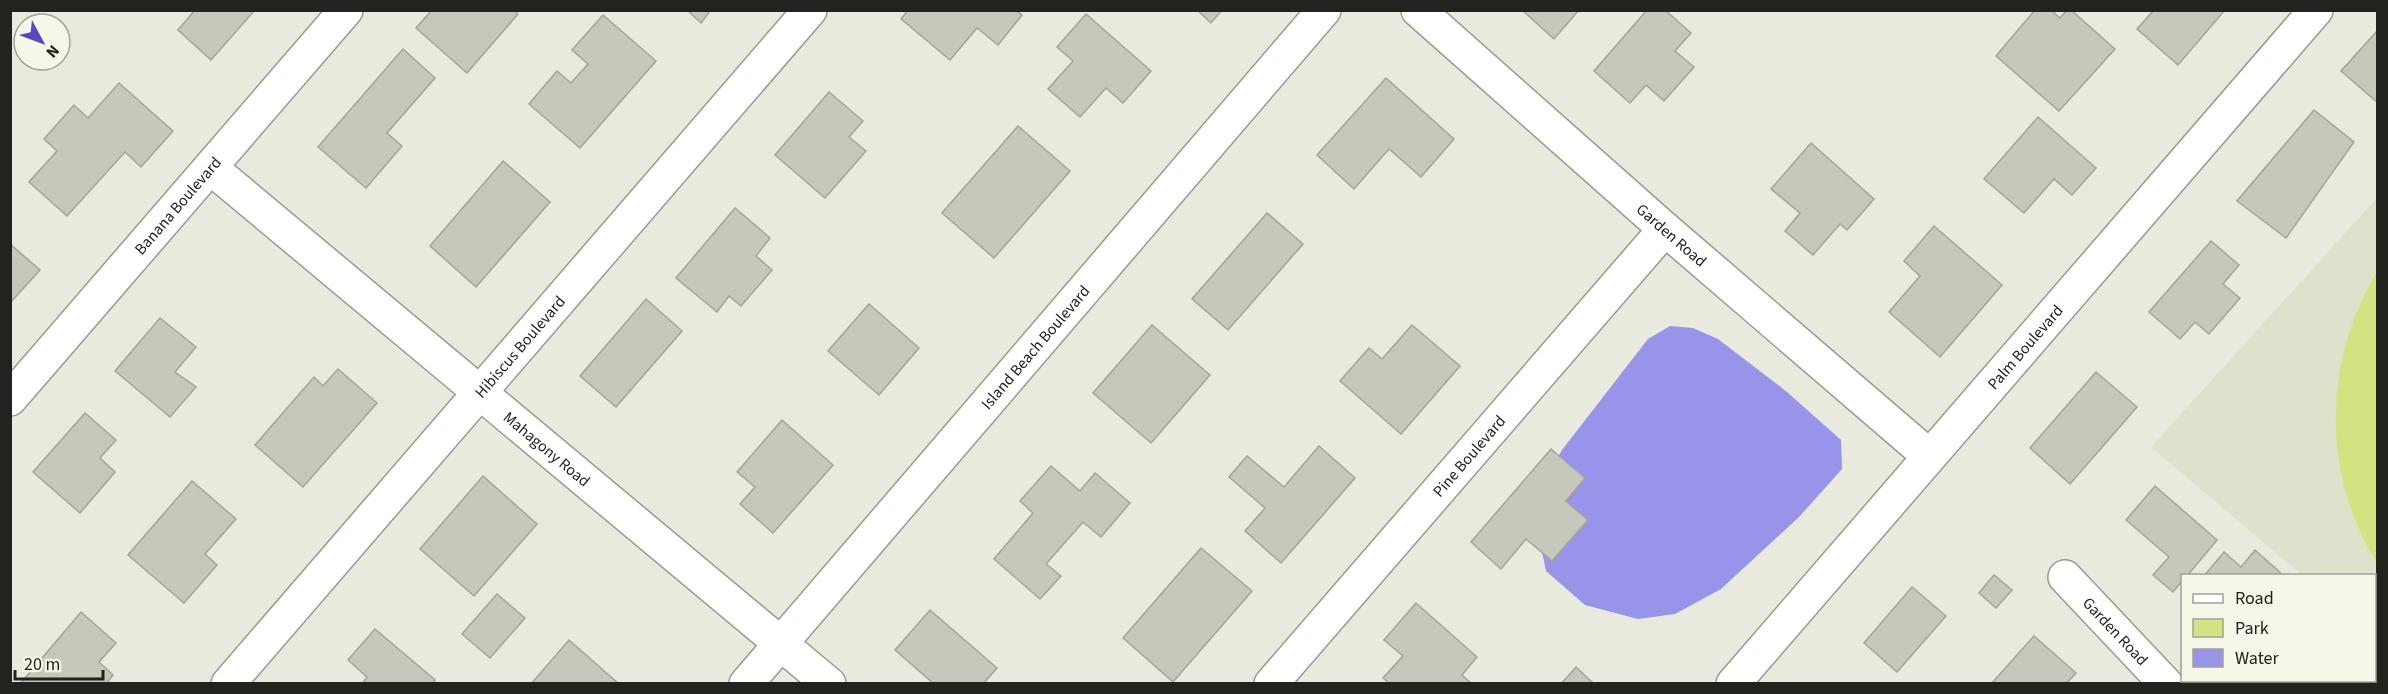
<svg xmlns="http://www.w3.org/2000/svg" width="2388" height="694" font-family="'Source Sans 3',sans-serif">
	<rect width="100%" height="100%" fill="#e7eadc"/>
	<polygon fill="#dee2cc" points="2377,198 2377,640 2374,637 2374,576 2302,575 2151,447"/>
	<path fill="#d5e281" d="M 2377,272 L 2377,563 C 2321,474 2323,361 2377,272 Z"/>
	<polygon fill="#9794e9" points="1670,326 1693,328 1718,339 1787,392 1841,440 1842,469 1799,517 1721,589 1675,614 1638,619 1585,605 1546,571 1532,503 1562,450 1648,339"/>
	<g fill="#c5c8ba" stroke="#a2a597" stroke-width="1.5">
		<polygon points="195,10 255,10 211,60 178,30"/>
		<polygon points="432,10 514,10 518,14 467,73 416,28"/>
		<polygon points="687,10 711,10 701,23"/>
		<polygon points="908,10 1016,10 1022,15 998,45 977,28 950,60 901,19"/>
		<polygon points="1197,10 1222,10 1211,23"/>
		<polygon points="1522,10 1579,10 1554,39"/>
		<polygon points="1647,10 1665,10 1691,33 1675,51 1694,67 1664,101 1646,85 1630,103 1594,71"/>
		<polygon points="2035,10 2051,10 2060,18 2067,10 2071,10 2115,49 2059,111 1996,56"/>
		<polygon points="2154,10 2225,10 2178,65 2137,29"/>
		<polygon points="1086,14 1151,71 1123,103 1106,88 1080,117 1048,89 1073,61 1057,47"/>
		<polygon points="603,15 656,61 580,148 529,104 557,71 571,83 588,64 572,50"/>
		<polygon points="2378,30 2378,103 2341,71"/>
		<polygon points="403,49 435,78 387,133 402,146 366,188 318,147"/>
		<polygon points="1386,78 1454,139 1421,177 1389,149 1354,189 1317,155"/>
		<polygon points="119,83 173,131 141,167 125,152 67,216 29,182 57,151 44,139 74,105 88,118"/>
		<polygon points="829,92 863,121 849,137 866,151 825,198 775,155"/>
		<polygon points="2314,110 2354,142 2286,238 2237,201"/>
		<polygon points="2038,117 2096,168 2072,195 2054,179 2024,213 1984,179"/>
		<polygon points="1018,126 1070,171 994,258 942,213"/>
		<polygon points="1811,143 1874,199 1847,230 1840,224 1813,255 1785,231 1800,213 1771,189"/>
		<polygon points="503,161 550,202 476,287 430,246"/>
		<polygon points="735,208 770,238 756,256 772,270 741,306 729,296 717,312 676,278"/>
		<polygon points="1267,213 1303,244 1228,330 1192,299"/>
		<polygon points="1934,226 2002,285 1940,357 1889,312 1920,276 1904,261"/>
		<polygon points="2211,241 2239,265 2223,284 2240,298 2209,334 2195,322 2180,339 2149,312"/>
		<polygon points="10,244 40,270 10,303"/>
		<polygon points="646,299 682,331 616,407 580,376"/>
		<polygon points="869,304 919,348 879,395 828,351"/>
		<polygon points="160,318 196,347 175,372 196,387 170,417 115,371"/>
		<polygon points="1152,325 1210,375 1151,443 1093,393"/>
		<polygon points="1412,325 1460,366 1401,434 1340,381 1369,348 1382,359"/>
		<polygon points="338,369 377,403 303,487 255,445 314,377 323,386"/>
		<polygon points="2096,372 2137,407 2070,484 2030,448"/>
		<polygon points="85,413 116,440 100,458 115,472 80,513 33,472"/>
		<polygon points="782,420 833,465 773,533 740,504 755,487 737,472"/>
		<polygon points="1319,446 1355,478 1281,563 1245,531 1265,508 1229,477 1247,456 1284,487"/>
		<polygon points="1551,449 1585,478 1566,501 1588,520 1552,561 1526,539 1501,569 1471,542"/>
		<polygon points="1051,466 1080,491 1095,473 1130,503 1101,537 1083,522 1046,564 1061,576 1040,599 994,559 1033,513 1020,501"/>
		<polygon points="483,476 537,524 474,596 420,549"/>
		<polygon points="192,481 236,519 205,554 217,565 184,603 128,555"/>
		<polygon points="2155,486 2217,540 2187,576 2182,576 2182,581 2173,592 2153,575 2169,557 2126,520"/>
		<polygon points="1201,548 1252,591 1173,682 1123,638"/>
		<polygon points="2255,550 2284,576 2204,576 2224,552 2241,567"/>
		<polygon points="1994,575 2012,590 1996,608 1979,593"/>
		<polygon points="1912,587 1946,616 1897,672 1864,643"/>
		<polygon points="497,594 525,618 490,658 462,634"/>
		<polygon points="1416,603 1477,657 1462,675 1472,684 1390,684 1383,678 1403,656 1384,640"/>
		<polygon points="930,610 997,668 983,684 934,684 895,650"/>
		<polygon points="81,612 116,643 99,662 113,675 106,684 20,684"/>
		<polygon points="375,629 435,680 433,684 362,684 367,677 348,660"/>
		<polygon points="2034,636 2076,673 2066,684 1991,684"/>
		<polygon points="569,640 619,684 531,684"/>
		<polygon points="1576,667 1594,684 1561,684"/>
		<polygon points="2276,680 2367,680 2365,684 2274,684"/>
	</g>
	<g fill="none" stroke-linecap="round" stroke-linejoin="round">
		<g stroke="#999b8e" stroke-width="36">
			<g id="minor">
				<path id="s1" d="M 1418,10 L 1665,229 L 1929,456"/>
				<path id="s2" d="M 211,168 L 829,684"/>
				<path id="s3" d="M 10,399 L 346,10"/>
				<path id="s4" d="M 2065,577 L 2166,684"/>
				<path id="s5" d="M 228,684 L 810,10"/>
				<path id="s6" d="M 746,684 L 1324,10"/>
				<path id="s7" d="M 1271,684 L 1665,229"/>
				<path id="s8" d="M 1733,684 L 2316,10"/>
			</g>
		</g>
		<use href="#minor" stroke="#fff" stroke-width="33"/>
	</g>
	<g text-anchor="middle" stroke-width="5" stroke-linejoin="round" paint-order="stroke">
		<g font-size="16" fill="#22231e" stroke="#f5f7e9">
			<text dy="6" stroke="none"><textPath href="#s3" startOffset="256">Banana Boulevard</textPath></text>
			<text dy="6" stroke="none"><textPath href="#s1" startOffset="339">Garden Road</textPath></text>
			<text dy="6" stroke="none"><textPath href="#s5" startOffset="446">Hibiscus Boulevard</textPath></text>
			<text dy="6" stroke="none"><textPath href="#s6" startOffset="444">Island Beach Boulevard</textPath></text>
			<text dy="6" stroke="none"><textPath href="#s8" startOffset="446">Palm Boulevard</textPath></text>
			<text dy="6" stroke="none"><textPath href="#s2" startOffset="438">Mahagony Road</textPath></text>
			<text dy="6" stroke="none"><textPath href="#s7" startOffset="302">Pine Boulevard</textPath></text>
			<text dy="6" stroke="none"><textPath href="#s4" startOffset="74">Garden Road</textPath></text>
		</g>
	</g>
	<rect width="2388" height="694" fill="none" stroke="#22231e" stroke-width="24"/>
	<rect x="2181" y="574" width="195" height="108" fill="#f5f7e9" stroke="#a1a298" stroke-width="1.5"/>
	<rect x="2193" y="594" width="30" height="9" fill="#ffffff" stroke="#a1a298" stroke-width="1.5"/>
	<text x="2235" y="604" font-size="18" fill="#22231e">Road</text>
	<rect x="2193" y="619" width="30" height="18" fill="#d5e281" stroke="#a1a298" stroke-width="1.5"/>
	<text x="2235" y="634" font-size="18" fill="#22231e">Park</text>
	<rect x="2193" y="649" width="30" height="18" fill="#9794e9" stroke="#a1a298" stroke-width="1.5"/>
	<text x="2235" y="664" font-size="18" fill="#22231e">Water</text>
	<g transform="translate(42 42) rotate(131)"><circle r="28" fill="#f5f7e9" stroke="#a1a298" stroke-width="1.5"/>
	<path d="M0-4.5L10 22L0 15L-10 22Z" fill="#5947bf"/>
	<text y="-9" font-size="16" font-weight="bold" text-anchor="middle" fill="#22231e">N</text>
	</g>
	<path d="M15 670v9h88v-9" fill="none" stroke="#22231e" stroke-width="3"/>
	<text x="24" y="670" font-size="18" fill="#22231e" stroke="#f5f7e9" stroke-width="4.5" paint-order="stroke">20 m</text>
</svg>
